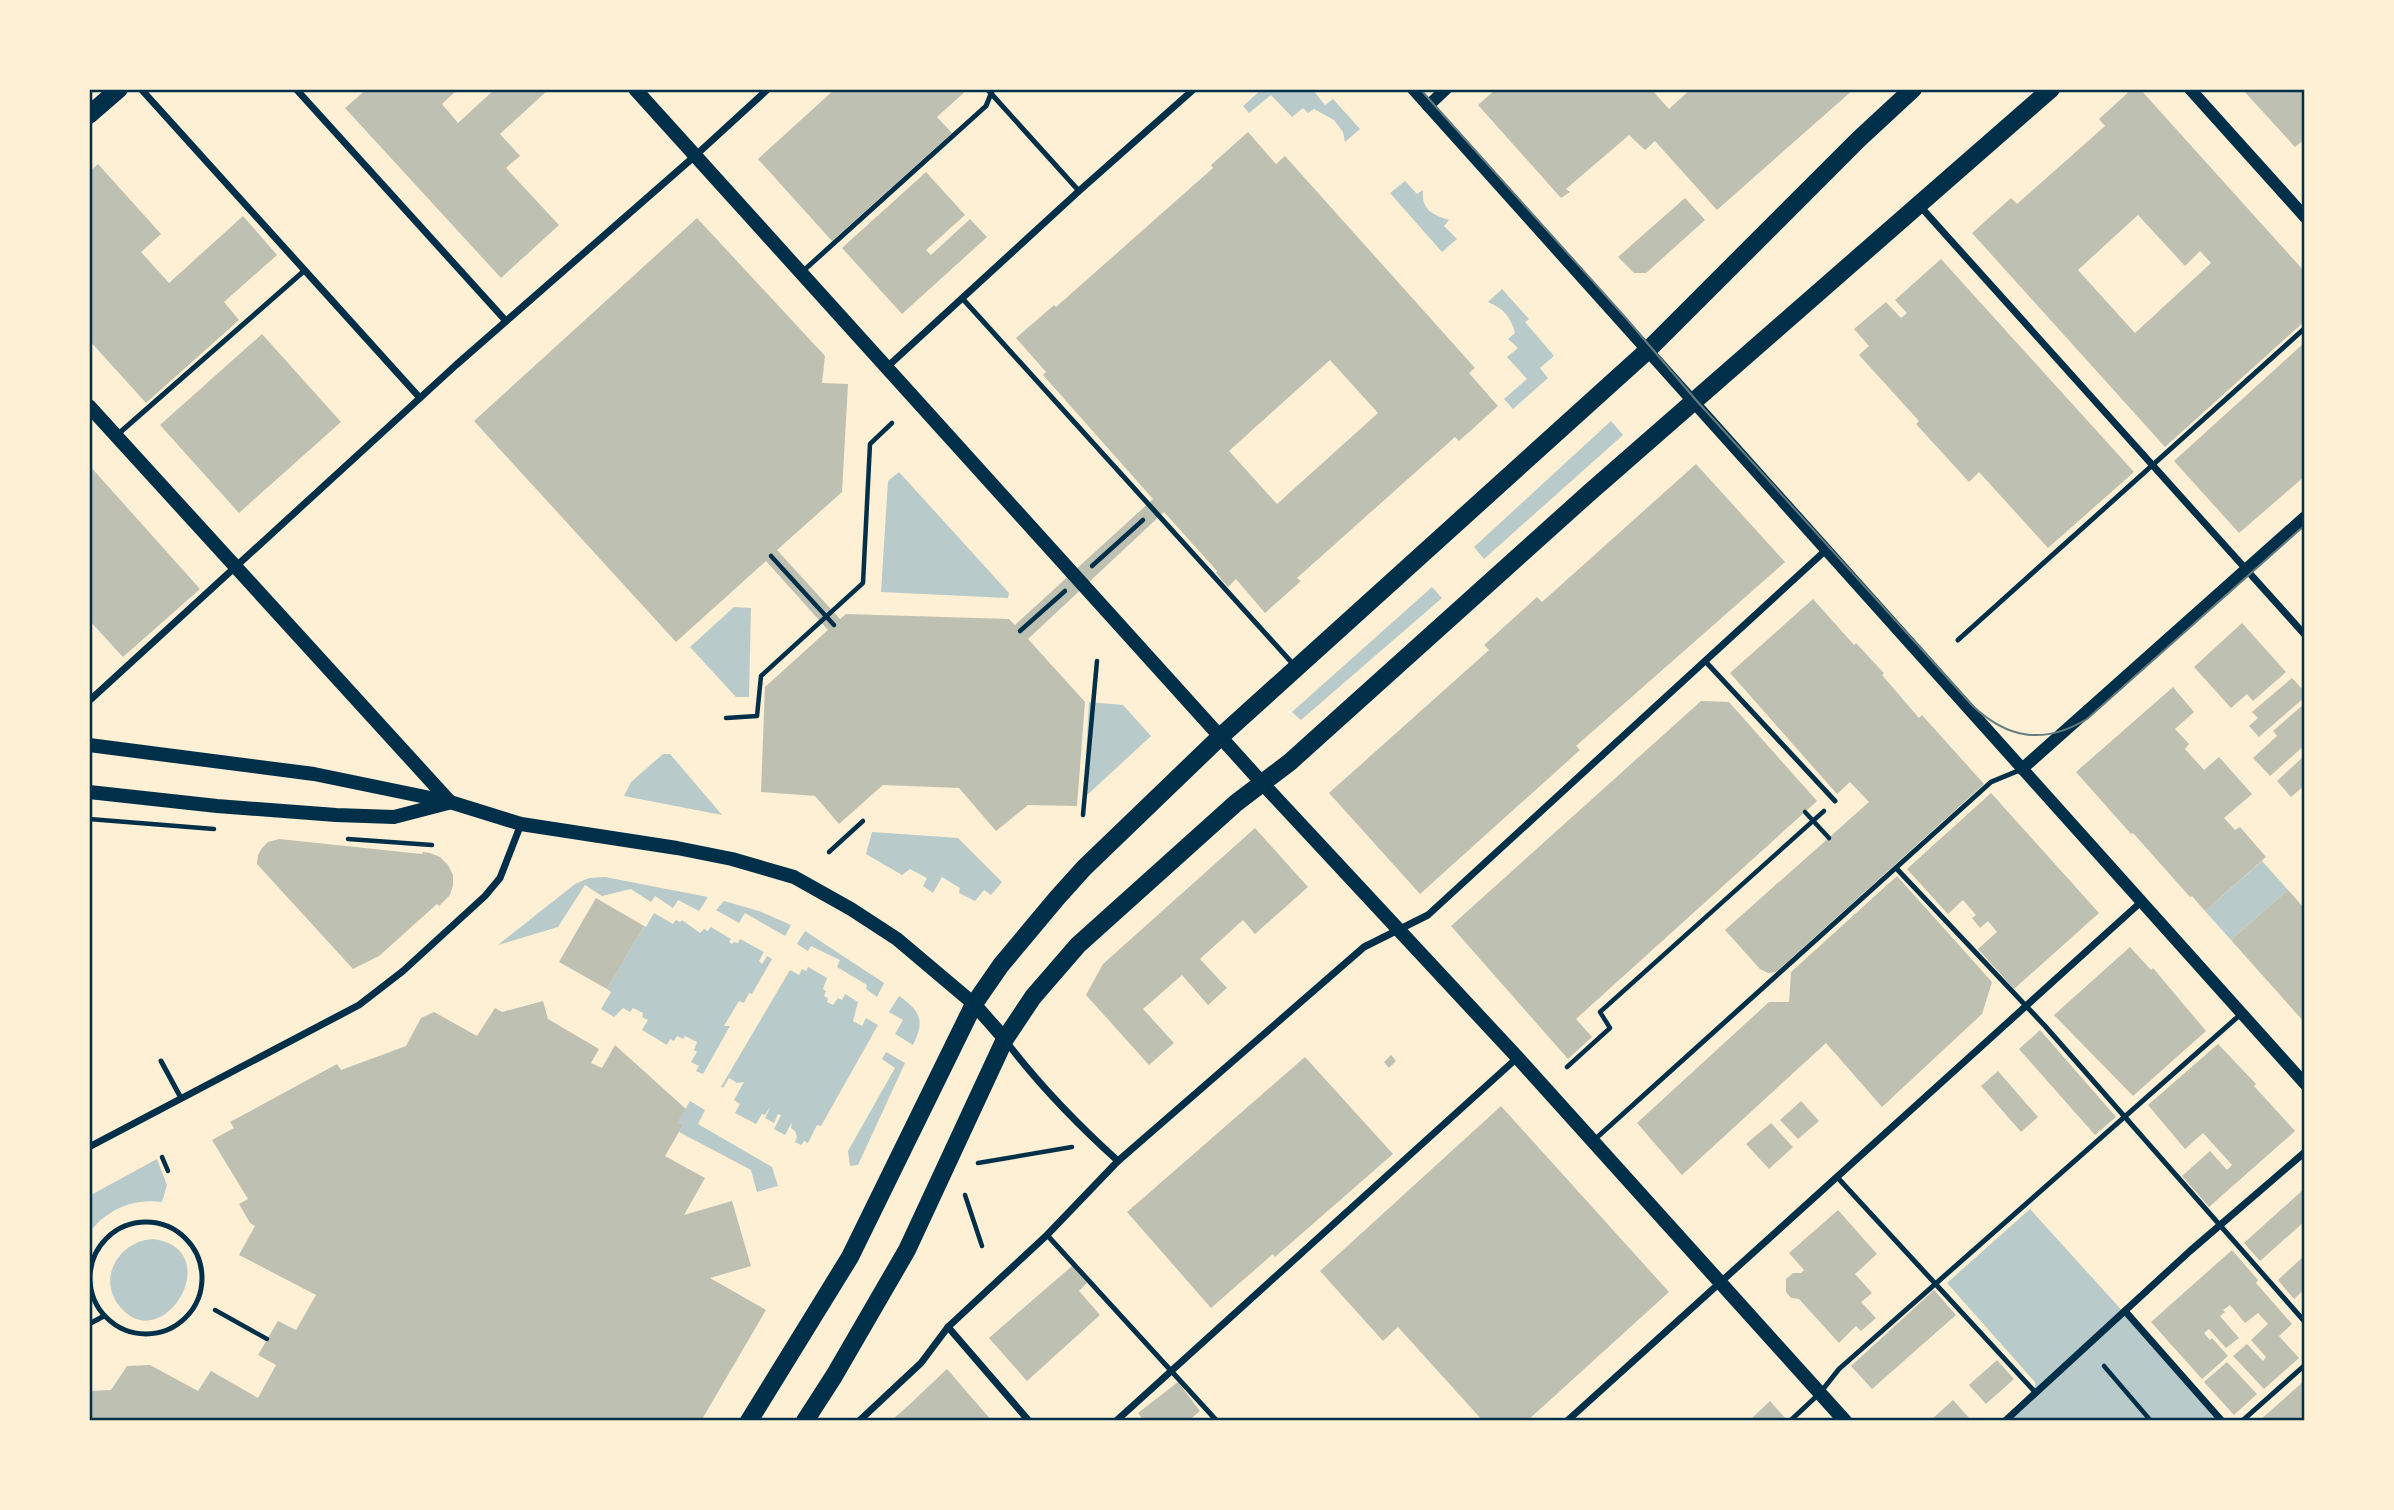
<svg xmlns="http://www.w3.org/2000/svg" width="2394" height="1510" font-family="'Varela Round',sans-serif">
	<rect width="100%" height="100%" fill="#fdf0d5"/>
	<g fill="#b9caca">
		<polygon points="1262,89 1312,89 1325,105 1333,99 1360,129 1345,142 1343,132 1334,120 1314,109 1308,113 1303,108 1292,117 1271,95 1249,113 1243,106"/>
		<path d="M 1405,181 L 1417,194 L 1423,190 C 1421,210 1433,215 1449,220 L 1444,226 L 1457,239 L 1442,252 L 1390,193 Z"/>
		<path d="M 1502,289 L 1529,319 L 1525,322 L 1554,356 L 1540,368 L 1548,378 L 1513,409 L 1504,399 L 1527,379 L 1507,357 L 1518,348 L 1508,339 L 1515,333 C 1511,317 1503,308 1488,302 Z"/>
		<polygon points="1611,421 1623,435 1484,559 1474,547"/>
		<polygon points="899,472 1009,593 1008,598 881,592 888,481"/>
		<polygon points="1432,587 1442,598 1301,720 1292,712"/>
		<polygon points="734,607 751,608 749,697 736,697 690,647"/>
		<polygon points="1089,702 1123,705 1151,736 1086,796 1084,792"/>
		<polygon points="663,754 670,754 722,815 624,796 631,782"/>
		<polygon points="872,832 958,838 1002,882 991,895 984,890 975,901 959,893 960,888 942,877 933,893 923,886 927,878 910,869 902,875 866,854"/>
		<polygon points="2262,861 2288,890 2231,940 2205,911"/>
		<polygon points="605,877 708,897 699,911 678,900 673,908 655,896 651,902 631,889 602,896 585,885 558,927 498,945 575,884 589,878"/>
		<polygon points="724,901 759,911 791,925 785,936 745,913 739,923 716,910"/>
		<polygon points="654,913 673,924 676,920 680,922 682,920 700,933 704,929 708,931 711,927 731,939 729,942 732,944 734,942 738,943 740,939 764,952 759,961 762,964 767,956 772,959 752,994 749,993 744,1003 739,1001 724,1026 730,1026 703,1074 696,1071 699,1066 691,1062 697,1052 694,1050 697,1042 685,1036 683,1039 677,1036 674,1041 670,1039 667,1045 642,1030 648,1020 642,1017 643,1013 633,1008 630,1012 623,1008 614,1017 601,1009 611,992 607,989 644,926 646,927"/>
		<polygon points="805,931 884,983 877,997 866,989 867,985 837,967 840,960 811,946 808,951 797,944"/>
		<polygon points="808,967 827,978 823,989 826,991 824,996 828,998 827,1002 833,1005 838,998 842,1000 845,994 858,1002 853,1021 862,1026 866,1018 878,1025 821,1126 817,1125 808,1143 804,1141 801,1145 795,1142 797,1137 795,1131 791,1128 792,1122 785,1135 774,1129 781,1115 778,1114 774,1123 765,1118 771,1106 765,1115 762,1114 756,1124 735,1113 740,1104 734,1100 744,1082 737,1083 729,1078 723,1088 721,1087 790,970 799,975 802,969 806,971"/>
		<path d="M 899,996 C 921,1011 925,1021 913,1045 L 895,1034 L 903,1020 L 889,1012 Z"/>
		<polygon points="886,1052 905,1063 858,1165 850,1166 848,1151 895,1068 882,1059"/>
		<polygon points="690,1101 705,1110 698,1124 772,1167 778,1186 757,1192 751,1170 679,1132 683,1125 678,1122"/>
		<path d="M 157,1159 L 167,1185 L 162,1202 C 133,1198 106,1210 89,1233 L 89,1196 Z"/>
		<polygon points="2030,1209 2222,1421 2005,1421 2035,1393 2035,1382 1947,1283"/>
		<path d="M 153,1239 C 228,1249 164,1357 121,1308 C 96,1280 118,1241 153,1239 Z"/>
	</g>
	<g fill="#bec0b2" fill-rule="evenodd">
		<polygon points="367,89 458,89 442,104 458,123 495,89 549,89 500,134 520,156 506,168 559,225 501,278 345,108"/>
		<polygon points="835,89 968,89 937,117 952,133 832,241 758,159"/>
		<polygon points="1496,89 1651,89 1669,109 1691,89 1854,89 1717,210 1655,141 1645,150 1629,135 1566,189 1570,192 1561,198 1478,105"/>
		<path d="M 2132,89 L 2140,89 L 2305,272 L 2305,321 L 2165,447 L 1972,233 L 2011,198 L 2017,204 L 2105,126 L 2099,119 ZM 2138,215 L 2185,266 L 2200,251 L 2211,263 L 2135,333 L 2078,270 Z"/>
		<polygon points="2242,89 2305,89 2305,139 2295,147"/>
		<path d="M 1248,132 L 1276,164 L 1285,156 L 1475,368 L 1469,373 L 1498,406 L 1459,441 L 1455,437 L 1297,578 L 1301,581 L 1265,613 L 1236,579 L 1228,587 L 1216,573 L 1217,571 L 1164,512 L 1028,639 L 1085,702 L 1077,806 L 1028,805 L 996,831 L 959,788 L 883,785 L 839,824 L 815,796 L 761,792 L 765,687 L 828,630 L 766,561 L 676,642 L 474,421 L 697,218 L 825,356 L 822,383 L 848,384 L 842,492 L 777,550 L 840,619 L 846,614 L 1009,619 L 1015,625 L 1153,499 L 1043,375 L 1046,372 L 1016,338 L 1054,305 L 1056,307 L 1213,168 L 1211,165 ZM 1330,360 L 1378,413 L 1277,504 L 1229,451 Z"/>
		<polygon points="98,164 161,234 141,252 169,283 243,216 277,255 224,302 239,320 146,403 89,340 89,172"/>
		<polygon points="926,172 965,215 926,250 931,255 970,219 987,237 902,314 842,248"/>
		<polygon points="1685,198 1705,220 1646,273 1634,273 1618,257"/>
		<polygon points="1941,259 2134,472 2048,548 1979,472 1969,482 1916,424 1919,421 1859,355 1869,346 1854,329 1886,302 1901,318 1907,313 1895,300"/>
		<polygon points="262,334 341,422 239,513 160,425"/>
		<polygon points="2305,342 2305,476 2239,533 2174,461"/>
		<polygon points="1696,464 1785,562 1576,746 1580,750 1420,894 1329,793 1489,650 1484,645 1537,597 1542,602"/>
		<polygon points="89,465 200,589 123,657 89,620"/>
		<polygon points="1813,599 1854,645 1856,643 1880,669 1884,673 1882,675 1919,718 1922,715 1984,784 1776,972 1768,973 1760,969 1725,930 1869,802 1850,782 1837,794 1730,673"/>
		<polygon points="2242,623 2286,672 2253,701 2247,694 2231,708 2194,667"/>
		<polygon points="2292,678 2305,692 2305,697 2259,737 2249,726 2258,718 2252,712"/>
		<polygon points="2173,687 2194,712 2175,729 2189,744 2185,749 2204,770 2219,757 2252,794 2224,818 2235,830 2240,827 2266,857 2205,911 2192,896 2190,897 2133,833 2131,834 2076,772"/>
		<polygon points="1701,701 1729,702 1817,801 1576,1019 1592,1037 1568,1059 1451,926"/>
		<polygon points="2305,703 2305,745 2270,776 2253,758 2277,736 2273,731"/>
		<polygon points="2305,755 2305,785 2291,797 2277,781"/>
		<polygon points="1991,793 2099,913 2014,989 1978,949 1997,932 1988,921 1980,928 1972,918 1976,915 1963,900 1948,914 1907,869"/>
		<polygon points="1255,828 1308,887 1255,934 1243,920 1200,959 1227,988 1208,1005 1182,975 1143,1009 1174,1043 1149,1065 1086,995 1103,964"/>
		<polygon points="279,839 422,854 423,852 430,853 440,857 448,865 453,875 453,885 450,895 439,906 437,904 379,956 353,969 257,864 258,855 262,848 268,842"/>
		<polygon points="1897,876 1992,982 1982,1014 1882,1107 1826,1043 1682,1175 1637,1123 1769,1002 1789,1002 1791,972"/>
		<polygon points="2288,890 2305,909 2305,1023 2231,940"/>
		<polygon points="596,898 644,926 607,989 559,962"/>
		<polygon points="2130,947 2151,970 2153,968 2206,1031 2133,1096 2054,1015"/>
		<polygon points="543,1001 548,1019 599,1049 591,1063 602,1068 615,1045 686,1109 678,1122 683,1125 665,1156 705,1178 684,1215 732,1201 751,1266 710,1278 766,1310 701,1421 89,1421 89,1391 111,1390 127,1366 150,1365 198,1391 211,1371 258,1398 276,1365 258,1355 278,1321 296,1330 316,1295 239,1255 255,1226 250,1223 239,1204 248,1199 212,1140 234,1128 230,1122 337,1064 341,1070 406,1046 421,1018 434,1012 477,1036 495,1008 502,1012"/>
		<polygon points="2040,1030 2116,1117 2095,1135 2019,1049"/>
		<polygon points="2218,1044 2256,1084 2254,1086 2295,1131 2209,1207 2182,1176 2210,1151 2227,1170 2232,1165 2203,1133 2185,1149 2148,1105"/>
		<polygon points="1391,1055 1396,1061 1389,1068 1384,1062"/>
		<polygon points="1305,1057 1393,1154 1275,1257 1273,1254 1211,1308 1127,1212"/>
		<polygon points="1998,1071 2038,1117 2021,1132 1981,1086"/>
		<polygon points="1801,1101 1819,1121 1798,1139 1780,1120"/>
		<polygon points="1501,1106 1669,1292 1527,1421 1483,1421 1398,1327 1383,1341 1320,1271"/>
		<polygon points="1771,1123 1793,1147 1769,1169 1746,1144"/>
		<polygon points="2305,1188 2305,1221 2260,1261 2244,1243"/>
		<polygon points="1838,1210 1877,1254 1855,1274 1872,1293 1861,1302 1876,1318 1861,1331 1856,1326 1839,1343 1799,1299 1791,1298 1786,1292 1786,1279 1793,1273 1801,1273 1804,1270 1789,1253"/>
		<polygon points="2232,1250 2258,1280 2256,1283 2292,1324 2279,1336 2299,1358 2264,1389 2233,1356 2247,1344 2263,1361 2266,1357 2251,1340 2268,1324 2258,1313 2245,1323 2230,1305 2223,1310 2225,1312 2220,1316 2239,1338 2226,1348 2209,1329 2204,1333 2210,1340 2212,1338 2228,1356 2202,1379 2151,1322"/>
		<polygon points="2305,1255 2305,1289 2294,1299 2278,1280"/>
		<polygon points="1072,1266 1087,1283 1079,1291 1100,1315 1027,1381 989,1338"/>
		<polygon points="1934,1290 1956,1315 1872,1389 1851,1366"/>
		<polygon points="1997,1360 2014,1379 1986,1404 1969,1385"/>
		<polygon points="2227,1362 2257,1394 2234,1415 2204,1382"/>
		<polygon points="947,1369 992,1421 891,1421 910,1404"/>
		<polygon points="2305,1380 2305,1421 2259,1421 2277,1405"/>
		<polygon points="1178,1382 1200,1411 1188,1421 1144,1421 1138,1413"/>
		<polygon points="1953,1400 1970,1419 1930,1421"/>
		<polygon points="1770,1401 1786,1419 1749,1421"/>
	</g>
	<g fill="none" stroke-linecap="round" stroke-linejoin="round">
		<g stroke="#003049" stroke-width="4.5">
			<polyline points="771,556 834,625"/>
			<polyline points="1092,566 1143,520"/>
			<polyline points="1020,631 1065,591"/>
			<polyline points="726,718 757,716 761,676 863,583 870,444 892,423"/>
			<polyline points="1805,812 1829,838"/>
			<polyline points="1083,815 1097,661"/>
			<polyline points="89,819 214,829"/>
			<polyline points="348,839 432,845"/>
			<polyline points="829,852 863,821"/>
			<polyline points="1567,1067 1610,1028 1600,1012 1824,811"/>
			<polyline points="162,1157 168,1171"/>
			<polyline points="978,1163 1072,1147"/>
			<polyline points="965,1195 982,1246"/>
			<polyline points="215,1310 267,1339"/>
			<polyline points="2104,1366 2151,1421"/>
		</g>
		<g stroke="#003049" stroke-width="5">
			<polyline points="987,89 1079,191"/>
			<polyline points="802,272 986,106 993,89"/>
			<polyline points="962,298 1293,664"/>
			<polyline points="117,435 304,271"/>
			<polyline points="1958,640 2305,328"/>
			<polyline points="1705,661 1835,801"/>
			<polyline points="1896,868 2045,1026 2305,1322"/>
			<polyline points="161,1061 181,1098"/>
			<polyline points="1593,1141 1991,782 2020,770"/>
			<polyline points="1837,1177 2036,1393"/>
			<circle cx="146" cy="1278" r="56"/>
			<polyline points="1047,1235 1217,1421"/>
			<polyline points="89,1324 104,1316"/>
			<polyline points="1790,1421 1820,1393 1839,1369 2241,1014"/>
			<polyline points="2242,1421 2305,1365"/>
		</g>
		<g stroke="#003049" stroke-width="7">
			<polyline points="141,89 420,398"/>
			<polyline points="296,89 506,321"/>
			<polyline points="1919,205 2305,635"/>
			<polyline points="886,368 1079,191 1194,89"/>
			<polyline points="89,701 456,365 696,155 768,89"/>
			<path d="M 1005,1040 C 1039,1085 1077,1124 1118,1161"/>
			<polyline points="89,1147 359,1005 403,971 485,896 500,878 521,824"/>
			<polyline points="2125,1311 2222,1421"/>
			<polyline points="948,1327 1029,1421"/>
			<polyline points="859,1421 921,1363 948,1327 1047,1235 1118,1161 1364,947 1428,915 1826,550"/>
			<polyline points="1116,1421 1517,1058"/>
			<polyline points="1567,1421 2141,902"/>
			<polyline points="2005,1421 2190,1251 2305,1152"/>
		</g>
		<g stroke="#003049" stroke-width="12">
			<polyline points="1413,89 2305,1084"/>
			<polyline points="2190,89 2305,217"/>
			<polyline points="1428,106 1446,89"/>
			<polyline points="2022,769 2305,517"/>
		</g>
		<g stroke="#003049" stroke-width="14">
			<polyline points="635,89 1263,784 1517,1057 1845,1421"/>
			<polyline points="89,406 450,802"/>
			<polyline points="89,745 314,774 450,802 521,824 677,848 732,859 794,877 851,909 897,939 974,1004 1005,1039"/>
			<polyline points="89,792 217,806 336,815 394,817 448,803"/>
		</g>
		<g stroke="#003049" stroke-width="18">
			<polyline points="89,115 119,89"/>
			<polyline points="749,1421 850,1257 974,1004 1001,965 1057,898 1084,868 1220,737 1647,351 1859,139 1913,89"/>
			<polyline points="805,1421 834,1376 907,1250 1005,1039 1033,997 1078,945 1236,803 1290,762 1589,493 2051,89"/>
		</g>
		<path stroke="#657d81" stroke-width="2" d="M 1420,89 L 1625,317 L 1696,400 L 1972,705 C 2007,739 2044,745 2087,719 L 2305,525"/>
	</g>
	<rect width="2394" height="1510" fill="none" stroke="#fdf0d5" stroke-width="182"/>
	<rect x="91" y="91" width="2212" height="1328" fill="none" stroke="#003049" stroke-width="2.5"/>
</svg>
